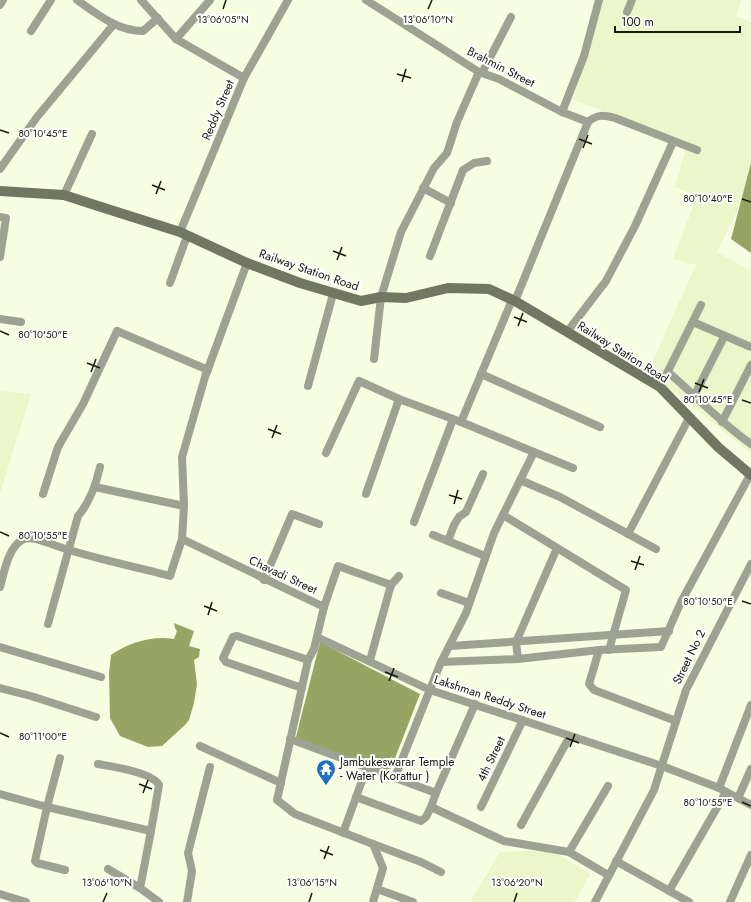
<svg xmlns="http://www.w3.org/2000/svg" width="751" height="902" font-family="Jost,sans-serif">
	<rect width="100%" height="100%" fill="#f7fee2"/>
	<g fill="#ecf6cb">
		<polygon points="601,0 741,0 736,16 751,22 751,179 731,224 717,252 751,271 751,453 648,371 696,265 673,259 697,196 675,187 688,141 573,100"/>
		<polygon points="0,391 31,394 0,493"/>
		<polygon points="551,850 590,874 575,902 470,902 500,852"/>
	</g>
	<g fill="#97a564">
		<polygon points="751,163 751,253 731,239"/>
		<path d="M 174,623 L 194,631 L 189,646 L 200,649 L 199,657 L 194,660 L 197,684 L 194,703 L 189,720 L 185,725 L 162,746 L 148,747 L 120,736 L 110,718 L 109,673 L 111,655 C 127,643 154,635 174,639 L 177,631 L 175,628 Z"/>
		<polygon points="320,642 420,694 388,776 295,741"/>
	</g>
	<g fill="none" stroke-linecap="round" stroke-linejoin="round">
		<g stroke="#9ea293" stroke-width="8">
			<path d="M 77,0 C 97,14 117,31 143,31 L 158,18"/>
			<polyline points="141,0 176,39 244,78"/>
			<polyline points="366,0 479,72 499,79 562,112 588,122"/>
			<polyline points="0,5 3,0"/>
			<polyline points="627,12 632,0"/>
			<polyline points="31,31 51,0"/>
			<polyline points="176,39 210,0"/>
			<polyline points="482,73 511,17"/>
			<polyline points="562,112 584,56 599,0"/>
			<polyline points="0,169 37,117 114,24"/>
			<polyline points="423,188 451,203"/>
			<polyline points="64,195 92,134"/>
			<polyline points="0,217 6,218 0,257"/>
			<polyline points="180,232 244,78 288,0"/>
			<polyline points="430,256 463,170 474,163 487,161"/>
			<polyline points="247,263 205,377 182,457 184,506 182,539 324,607 314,649 308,660 277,800 295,814 373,844 383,868 373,902"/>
			<polyline points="170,283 187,236"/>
			<polyline points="512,300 461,422 573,468"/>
			<path d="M 515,301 L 588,122 C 597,114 604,115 615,118 L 697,150"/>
			<polyline points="0,319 21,322"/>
			<polyline points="693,322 751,347"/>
			<polyline points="567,332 606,281 635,226 673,142"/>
			<polyline points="374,359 381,297 401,232 434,168 447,153 457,122 479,72"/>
			<path d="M 668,372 C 696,396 721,423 751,444"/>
			<polyline points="481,374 600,427"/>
			<polyline points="308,386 333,294"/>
			<polyline points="660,387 701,305"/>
			<polyline points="695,394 724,337"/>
			<polyline points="722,422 751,365"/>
			<polyline points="326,453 359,381 399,399 461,422"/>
			<polyline points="520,480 560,497 656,549"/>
			<polyline points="95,487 184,506"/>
			<polyline points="43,494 58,447 83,404 117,331 208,370"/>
			<polyline points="366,494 399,399"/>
			<polyline points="503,515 626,590 609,650"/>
			<polyline points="414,522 453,419"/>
			<polyline points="628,534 689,418"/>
			<polyline points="433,535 485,556"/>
			<polyline points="448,541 454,525 459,517 466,512 483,474"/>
			<polyline points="264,580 292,514 319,524"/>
			<path d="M 0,587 C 4,573 8,548 22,540 C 32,534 49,544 60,547 C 95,559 134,566 170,576 L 182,539"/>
			<polyline points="441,593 469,603"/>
			<polyline points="324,607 338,566 391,585"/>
			<path d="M 48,624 L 78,516 C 90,502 96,485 100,467"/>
			<polyline points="317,637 430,690 662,766 719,788 751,805"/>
			<polyline points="450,646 669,631"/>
			<polyline points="0,647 101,677"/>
			<polyline points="599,650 589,684 594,690 676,721"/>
			<polyline points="518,659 516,642 557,548"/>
			<polyline points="370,660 391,585 399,576"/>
			<polyline points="441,662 466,613 494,533 534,452"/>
			<polyline points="0,688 31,696 96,717"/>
			<polyline points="302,688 226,662 223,658 233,637 237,636 308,660"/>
			<polyline points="475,704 436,793 431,807 504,841 569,852 608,875"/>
			<polyline points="290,739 436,793"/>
			<polyline points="200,746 281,783"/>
			<polyline points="60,758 47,807 151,831 140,888 108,869"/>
			<path d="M 98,764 C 113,767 152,772 159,785 L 151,831"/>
			<polyline points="395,777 441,662 518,659 599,650 661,647 681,602 750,475"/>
			<polyline points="719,788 751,705"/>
			<polyline points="0,794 47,807 35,861 37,863 65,870"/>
			<polyline points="356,797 421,821 426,817 431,807"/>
			<polyline points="738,798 751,769"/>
			<polyline points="481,807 523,720"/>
			<polyline points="521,825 570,736"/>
			<polyline points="343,833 367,767"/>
			<polyline points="373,844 421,862 441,872"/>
			<polyline points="569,852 608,786"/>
			<polyline points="616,861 689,902"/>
			<polyline points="140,888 159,902"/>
			<polyline points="377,889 413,902"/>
			<polyline points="669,891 726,792"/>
			<polyline points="0,894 26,902"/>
			<polyline points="187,902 192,871 188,853 210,767"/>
			<polyline points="595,902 654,790 686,690 751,564"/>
			<polyline points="730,902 751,855"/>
		</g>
		<polyline stroke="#727762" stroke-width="10" points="0,191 64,195 98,206 180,232 247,263 300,283 361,301 381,297 406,298 448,288 489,289 515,301 660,387 718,447 751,475"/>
	</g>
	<path fill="none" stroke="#16190c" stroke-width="1.5" d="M 223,9 L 226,0M 428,9 L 432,0M 397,74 L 411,78M 402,82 L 406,69M 0,130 L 9,133M 579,139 L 592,144M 583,148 L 588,135M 152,185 L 165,190M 156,194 L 161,181M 742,199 L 751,202M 333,251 L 346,256M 337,260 L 342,247M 514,317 L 527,322M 518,326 L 523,313M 0,331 L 9,335M 87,363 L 100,368M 91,372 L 96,359M 695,383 L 708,388M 699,392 L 704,379M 742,400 L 751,403M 268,429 L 281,434M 272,438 L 277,425M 449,495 L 462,499M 454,504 L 458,490M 0,532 L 9,536M 631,561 L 644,565M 635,570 L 640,556M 742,601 L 751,604M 204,606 L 217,611M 208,615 L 212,602M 385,672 L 398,677M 389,681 L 394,668M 0,733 L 9,737M 566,738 L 579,743M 570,747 L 575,734M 139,784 L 152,789M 143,793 L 148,780M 742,802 L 751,806M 320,850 L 333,855M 324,859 L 329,846M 103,902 L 107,893M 309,902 L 312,893M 514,902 L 517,893"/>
	<defs>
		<g id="temple-pin" transform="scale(1)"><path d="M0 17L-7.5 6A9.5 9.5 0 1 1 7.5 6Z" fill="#2170bf" stroke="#fff"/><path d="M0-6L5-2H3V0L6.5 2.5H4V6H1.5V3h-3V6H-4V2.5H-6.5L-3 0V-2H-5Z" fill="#fff"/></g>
	</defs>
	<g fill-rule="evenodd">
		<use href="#temple-pin" x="326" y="769"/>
	</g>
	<g text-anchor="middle" stroke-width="4" stroke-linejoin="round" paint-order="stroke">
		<g font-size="12" fill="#16190c" stroke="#fff">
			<text transform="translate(501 67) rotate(27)" y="4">Brahmin Street</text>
			<text transform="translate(218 110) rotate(-67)" y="4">Reddy Street</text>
			<text transform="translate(309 270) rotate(19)" y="4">Railway Station Road</text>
			<text transform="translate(623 352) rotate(32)" y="4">Railway Station Road</text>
			<text transform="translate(283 575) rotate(25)" y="4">Chavadi Street</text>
			<text transform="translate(689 657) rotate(-64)" y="4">Street No 2</text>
			<text transform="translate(490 697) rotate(18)" y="4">Lakshman Reddy Street</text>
			<text transform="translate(491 759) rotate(-64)" y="4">4th Street</text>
		</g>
		<g font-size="12" fill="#16190c" stroke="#fff" text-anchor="start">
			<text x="340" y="766">Jambukeswarar Temple<tspan x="340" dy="14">- Water (Korattur )</tspan></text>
		</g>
	</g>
	<g font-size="10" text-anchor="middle" fill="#16190c" stroke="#fff" stroke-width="4" stroke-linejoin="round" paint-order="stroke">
		<text x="428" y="23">13°06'10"N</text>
		<text x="223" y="23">13°06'05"N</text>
		<text x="43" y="137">80°10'45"E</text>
		<text x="708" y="202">80°10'40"E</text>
		<text x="43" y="338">80°10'50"E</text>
		<text x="708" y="403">80°10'45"E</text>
		<text x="43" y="539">80°10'55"E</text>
		<text x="708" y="605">80°10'50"E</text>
		<text x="43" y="740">80°11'00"E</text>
		<text x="708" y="806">80°10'55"E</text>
		<text x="107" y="886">13°06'10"N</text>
		<text x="312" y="886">13°06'15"N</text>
		<text x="517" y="886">13°06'20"N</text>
	</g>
	<path d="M615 26v6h125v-6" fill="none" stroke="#16190c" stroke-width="2"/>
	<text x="621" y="26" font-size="12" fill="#16190c" stroke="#ffffff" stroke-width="3" paint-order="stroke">100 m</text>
</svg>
